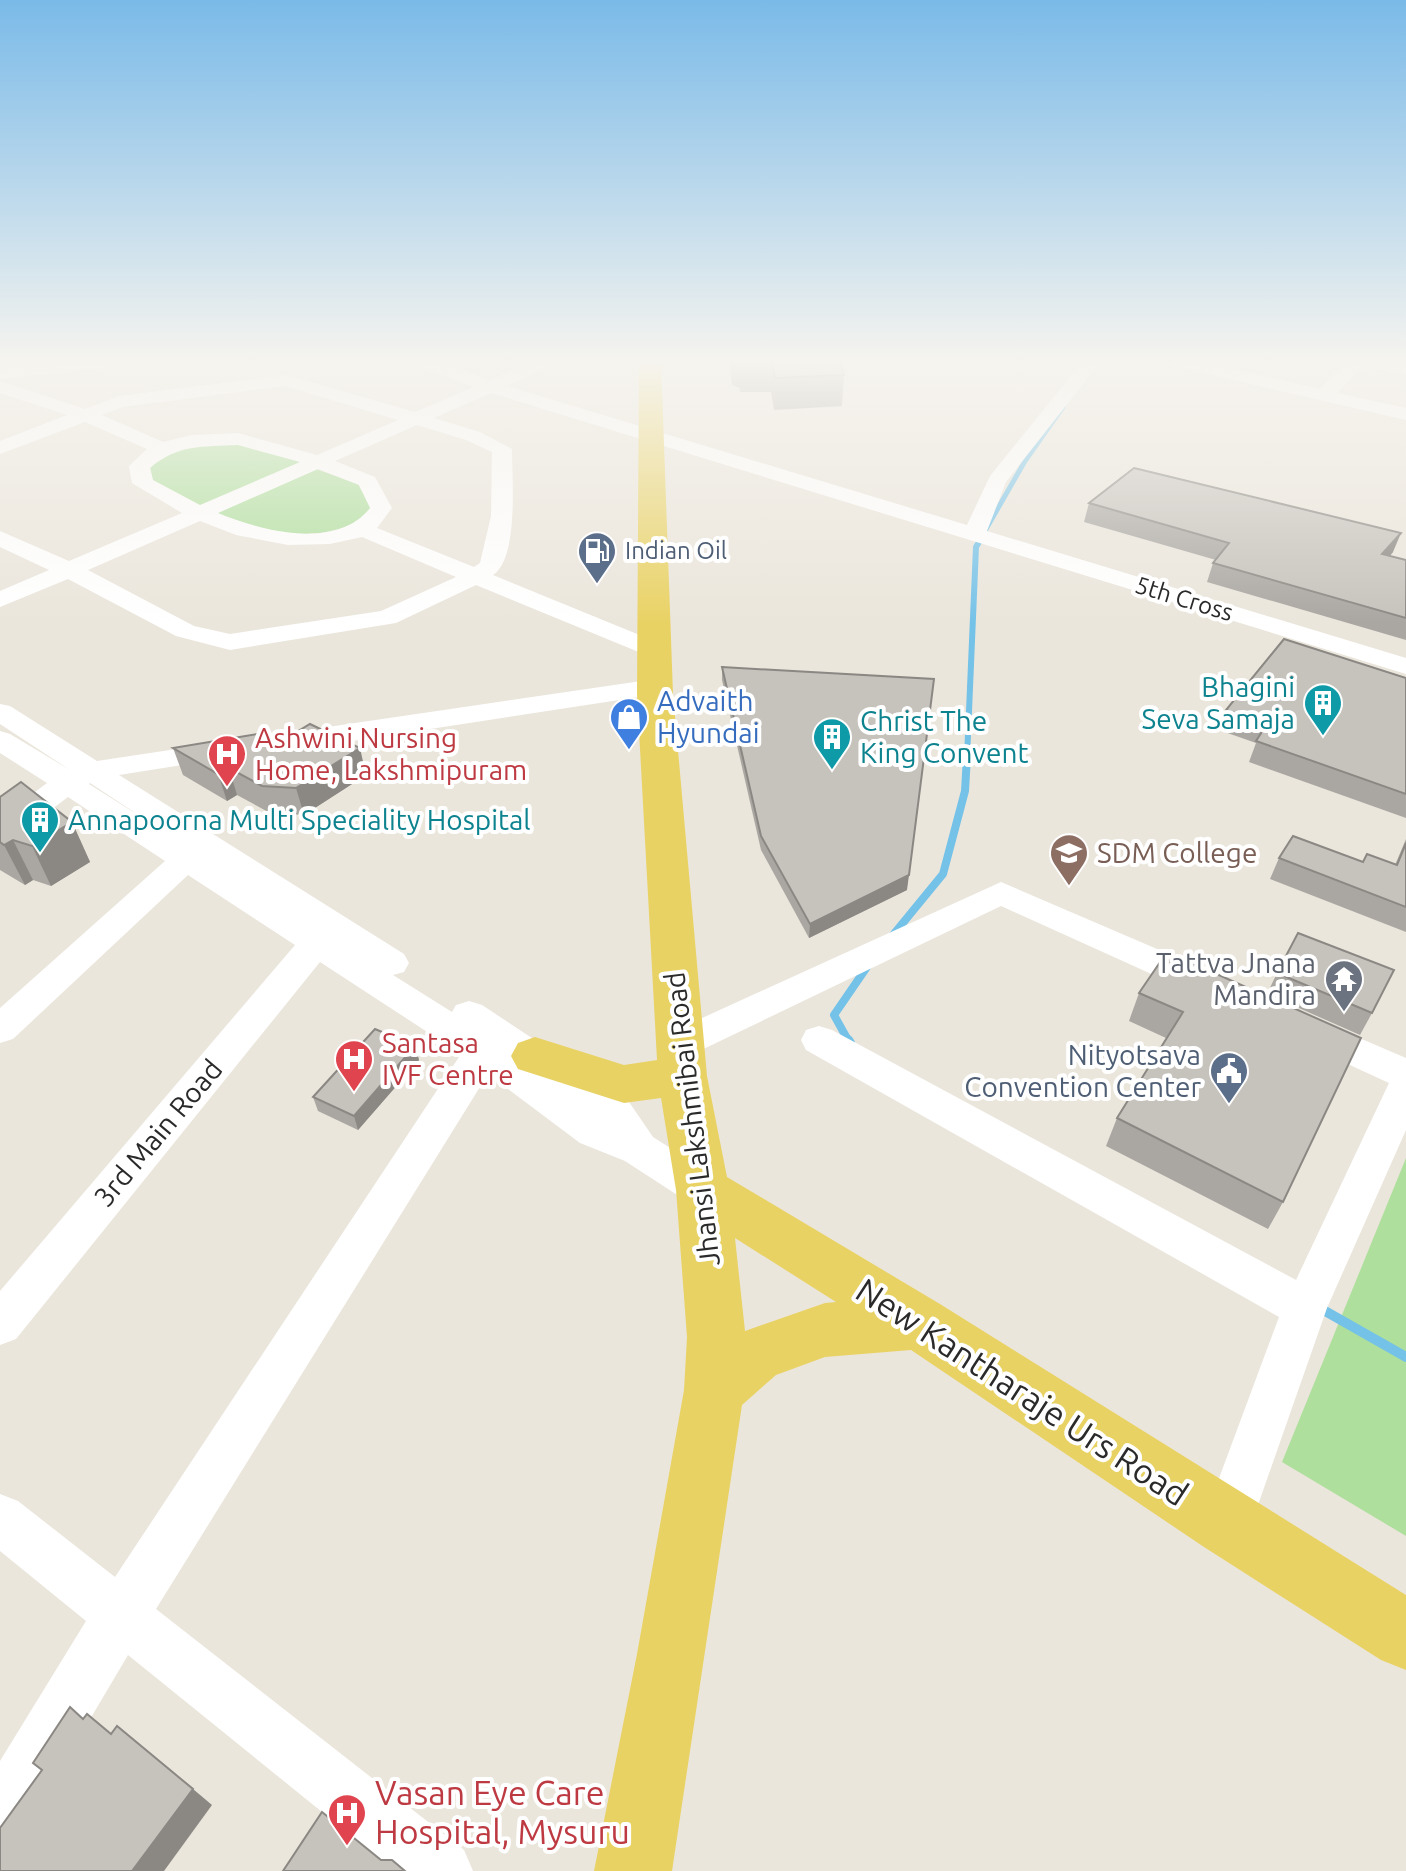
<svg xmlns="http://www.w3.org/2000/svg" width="1406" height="1871" font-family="Ubuntu,sans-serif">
	<rect width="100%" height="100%" fill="#ebe6dc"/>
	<g fill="#aedf9c">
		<polygon points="208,444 243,444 306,463 202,508 153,481 150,467 167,451"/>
		<path d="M 316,469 L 358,484 L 374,513 C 318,547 274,534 216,513 Z"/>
		<polygon points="1406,1158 1406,1536 1282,1462"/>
	</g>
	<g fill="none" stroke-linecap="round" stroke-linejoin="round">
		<polyline stroke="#75c2e8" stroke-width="5" points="982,536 1025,461 1063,407"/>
		<polyline stroke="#75c2e8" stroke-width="6" points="967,758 976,547 984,534"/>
		<g stroke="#75c2e8" stroke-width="8">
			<polyline points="893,935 943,874 965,791 967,756"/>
			<polyline points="849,1042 834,1015 869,964"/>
		</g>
		<g stroke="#75c2e8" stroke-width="10">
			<polyline points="848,1040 850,1043"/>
			<polyline points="1318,1307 1406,1357"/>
		</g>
		<g fill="#fff" fill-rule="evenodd">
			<polygon points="70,361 130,361 121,366 0,379 0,369"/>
			<path d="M 411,361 L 437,361 L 490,380 L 534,361 L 558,361 L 507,386 L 967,525 L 990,476 L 1083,361 L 1101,361 L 1006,482 L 987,531 L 1406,658 L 1406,674 L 491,393 L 434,418 L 480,432 L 512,449 C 512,478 519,558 493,575 L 664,645 L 668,650 L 664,655 L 646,655 L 476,585 L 396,623 L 230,650 L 176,636 L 68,579 L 0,607 L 0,591 L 49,570 L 0,547 L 0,531 L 69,561 L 182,513 L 132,483 L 129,466 L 147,449 L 85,422 L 0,454 L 0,441 L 67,415 L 0,393 L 0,381 L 85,409 L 119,396 L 286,375 L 415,412 L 474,387 L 414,365 ZM 285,386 L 398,420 L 317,455 L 238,433 L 192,435 L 163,442 L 102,415 L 123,407 ZM 417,425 L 466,440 L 492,452 L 491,516 L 480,563 L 474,567 L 377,528 L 392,508 L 375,477 L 335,461 ZM 238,445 L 300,462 L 200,505 L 153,480 L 150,468 C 178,444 202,447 238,445 ZM 318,469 L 359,485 L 370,508 C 336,551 261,531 218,513 ZM 200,521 L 236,535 L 288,545 L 330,544 L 362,537 L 456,577 L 381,611 L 230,634 L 194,626 L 88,570 Z"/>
			<polygon points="1164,361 1197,361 1320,389 1348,361 1406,364 1406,374 1363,366 1337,393 1406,408 1406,420 1173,366"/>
			<polygon points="655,679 665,681 668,687 665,693 287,751 277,748 273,742 277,736 287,733"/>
			<path d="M 0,704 L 10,706 L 97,761 L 223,742 L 233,745 L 237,751 L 233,757 L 119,775 L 404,954 L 409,963 L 404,972 L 393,975 L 452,1012 L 456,1005 L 469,1001 L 482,1005 L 629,1102 L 653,1137 L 718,1178 L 724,1190 L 718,1202 L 703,1207 L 688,1202 L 625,1161 L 580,1143 L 488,1074 L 156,1609 L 464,1850 L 473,1871 L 395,1871 L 128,1655 L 21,1836 L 0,1845 L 0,1761 L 86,1621 L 0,1551 L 0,1494 L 18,1501 L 115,1577 L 461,1054 L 320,962 L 16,1339 L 0,1345 L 0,1291 L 295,945 L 188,875 L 13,1039 L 0,1043 L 0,1008 L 165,861 L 68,797 L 11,840 L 0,843 L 0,818 L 47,783 L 0,753 L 0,731 L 10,734 L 70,770 L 0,724 ZM 90,783 L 152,824 L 89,784 Z"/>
			<polygon points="1001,882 1213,973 1219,982 1213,991 1201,995 1189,991 1001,906 693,1054 680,1058 667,1054 661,1044 667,1034"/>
			<polygon points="1315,1019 1406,1058 1406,1130 1327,1308 1245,1542 1227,1549 1209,1542 1202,1524 1279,1317 806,1050 801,1040 806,1030 819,1026 832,1030 1296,1280 1389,1083 1302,1043 1297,1033 1302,1023"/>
		</g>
		<path fill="#e9d264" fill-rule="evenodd" d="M 639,361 L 661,361 L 673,694 L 707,1076 L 727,1177 L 940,1304 L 1406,1595 L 1406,1670 L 1381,1660 L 1204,1547 L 911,1350 L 825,1357 L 776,1375 L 742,1405 L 672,1871 L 594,1871 L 637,1654 L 684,1390 L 687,1337 L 676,1190 L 661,1098 L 624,1103 L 518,1069 L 511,1056 L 518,1043 L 535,1037 L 624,1065 L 657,1060 L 637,694 ZM 735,1238 L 836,1302 L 825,1303 L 745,1331 Z"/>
	</g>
	<g fill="#aaa7a2">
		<polygon points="729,361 840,361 844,375 842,406 774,410 771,392 740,392 740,388 732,385"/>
		<polygon points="1089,503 1393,552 1390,556 1406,560 1406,640 1207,582 1213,563 1216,560 1084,522"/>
		<polygon points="722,667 907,890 809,938 761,850 722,680"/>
		<polygon points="1406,678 1406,818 1249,762 1256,743 1219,730 1226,710"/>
		<polygon points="280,742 366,775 304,815 270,813 237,795 227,801 183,775 173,748"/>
		<polygon points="0,797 72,822 90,862 51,886 33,880 25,885 0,870"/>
		<polygon points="1406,839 1406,932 1270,879 1279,858 1363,862 1395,865"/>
		<polygon points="1167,952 1283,1202 1268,1229 1106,1146 1117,1118 1166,1038 1129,1021 1139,993"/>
		<polygon points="1277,973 1372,1013 1360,1035 1267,994"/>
		<polygon points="415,1046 419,1060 358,1130 318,1111 313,1097"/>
	</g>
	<g fill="#8b8884">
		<polygon points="1401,533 1393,552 1374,573 1382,554"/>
		<polygon points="360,748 366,775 304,815 296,788"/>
		<polygon points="229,768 237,795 227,801 218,774"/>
		<polygon points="72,822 90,862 51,886 32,846"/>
		<polygon points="13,840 33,880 25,885 4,845"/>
		<polygon points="909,875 907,890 809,938 810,924"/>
		<polygon points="415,1046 419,1060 358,1130 354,1116"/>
		<polygon points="193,1789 212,1805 164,1871 132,1871"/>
	</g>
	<g fill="#c6c2bc" stroke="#8b8884" stroke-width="2">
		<polygon points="772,361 840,361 844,375 775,378"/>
		<polygon points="1134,468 1401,533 1382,554 1406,560 1406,618 1213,563 1229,543 1089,503"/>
		<polygon points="1284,639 1406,678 1406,794 1256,741 1267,724 1226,710"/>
		<polygon points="722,667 934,679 909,875 810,924 761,836"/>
		<polygon points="310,724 360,748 296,788 262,786 229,768 218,774 173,748 263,733 280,742"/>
		<polygon points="21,782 72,822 32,846 13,840 4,845 0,842 0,797"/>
		<polygon points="1293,836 1363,862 1367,854 1397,865 1406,843 1406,907 1279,858"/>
		<polygon points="1298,933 1394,970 1372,1013 1277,973"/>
		<polygon points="1167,952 1361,1038 1283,1202 1117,1118 1183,1012 1139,993"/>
		<polygon points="375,1029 415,1046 354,1116 313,1097"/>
		<polygon points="70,1707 83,1719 87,1714 111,1734 117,1726 193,1789 132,1871 0,1871 0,1828 42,1770 33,1763"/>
		<polygon points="322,1812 381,1860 392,1860 405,1871 283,1871"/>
	</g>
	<linearGradient id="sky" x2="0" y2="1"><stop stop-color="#7abae8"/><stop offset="0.58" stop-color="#f6f4ef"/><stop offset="1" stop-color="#f6f4ef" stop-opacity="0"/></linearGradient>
	<rect width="1406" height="623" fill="url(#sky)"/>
	<defs>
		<g id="fuel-pin" transform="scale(2)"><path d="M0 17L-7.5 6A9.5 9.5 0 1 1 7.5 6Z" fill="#5c6f8a" stroke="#fff"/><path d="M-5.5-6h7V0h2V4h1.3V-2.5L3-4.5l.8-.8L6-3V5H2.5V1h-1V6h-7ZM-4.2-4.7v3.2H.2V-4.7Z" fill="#fff"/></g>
		<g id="building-pin" transform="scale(2)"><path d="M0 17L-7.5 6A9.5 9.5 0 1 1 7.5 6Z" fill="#0f9aa8" stroke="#fff"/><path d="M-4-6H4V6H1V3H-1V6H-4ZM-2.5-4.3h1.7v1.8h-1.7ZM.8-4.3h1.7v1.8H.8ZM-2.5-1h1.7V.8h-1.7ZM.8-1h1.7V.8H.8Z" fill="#fff"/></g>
		<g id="shop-pin" transform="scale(2)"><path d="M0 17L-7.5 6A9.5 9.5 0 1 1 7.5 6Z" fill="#3f7fe0" stroke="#fff"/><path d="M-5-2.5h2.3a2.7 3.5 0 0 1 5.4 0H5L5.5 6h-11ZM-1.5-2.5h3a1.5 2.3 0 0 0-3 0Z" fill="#fff"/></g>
		<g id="hospital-pin" transform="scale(2)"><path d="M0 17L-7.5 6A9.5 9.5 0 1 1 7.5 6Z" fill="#e0444e" stroke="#fff"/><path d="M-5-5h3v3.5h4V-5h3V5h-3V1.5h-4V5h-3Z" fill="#fff"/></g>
		<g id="university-pin" transform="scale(2)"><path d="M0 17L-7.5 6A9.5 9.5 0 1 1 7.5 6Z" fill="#8d6e63" stroke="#fff"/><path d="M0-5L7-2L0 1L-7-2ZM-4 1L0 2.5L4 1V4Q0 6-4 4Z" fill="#fff"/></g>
		<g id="temple-pin" transform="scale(2)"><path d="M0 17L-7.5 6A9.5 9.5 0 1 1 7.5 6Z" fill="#6b7280" stroke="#fff"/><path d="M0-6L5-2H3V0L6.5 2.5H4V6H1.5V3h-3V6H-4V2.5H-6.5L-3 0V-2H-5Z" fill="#fff"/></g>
		<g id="civic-pin" transform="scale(2)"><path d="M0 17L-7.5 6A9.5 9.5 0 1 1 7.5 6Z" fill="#5c6f8a" stroke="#fff"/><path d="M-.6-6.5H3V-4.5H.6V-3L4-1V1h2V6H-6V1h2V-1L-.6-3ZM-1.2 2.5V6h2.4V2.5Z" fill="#fff"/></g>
	</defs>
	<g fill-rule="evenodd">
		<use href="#fuel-pin" x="597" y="551"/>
		<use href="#building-pin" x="1323" y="703"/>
		<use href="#shop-pin" x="629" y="717"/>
		<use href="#building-pin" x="832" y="737"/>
		<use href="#hospital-pin" x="227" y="754"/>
		<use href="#building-pin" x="40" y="820"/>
		<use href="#university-pin" x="1069" y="853"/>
		<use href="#temple-pin" x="1344" y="979"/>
		<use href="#hospital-pin" x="354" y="1059"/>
		<use href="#civic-pin" x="1229" y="1071"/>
		<use href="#hospital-pin" x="347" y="1813"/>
	</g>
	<g text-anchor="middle" stroke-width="8" stroke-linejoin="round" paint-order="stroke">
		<g font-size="24" fill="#4e5e75" stroke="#fff" text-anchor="start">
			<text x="625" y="559">Indian Oil</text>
		</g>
		<g font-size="24" fill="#2a2a2a" stroke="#fff">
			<text transform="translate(1184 599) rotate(17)" y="8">5th Cross</text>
		</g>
		<g font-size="28" fill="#0d838f" stroke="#fff" text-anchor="start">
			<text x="1295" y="697" text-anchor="end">Bhagini<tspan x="1295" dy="32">Seva Samaja</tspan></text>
			<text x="860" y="731">Christ The<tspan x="860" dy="32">King Convent</tspan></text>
			<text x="68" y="830">Annapoorna Multi Speciality Hospital</text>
		</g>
		<g font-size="28" fill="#366cbe" stroke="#fff" text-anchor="start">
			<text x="657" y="711">Advaith<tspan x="657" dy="32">Hyundai</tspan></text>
		</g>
		<g font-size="28" fill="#be3a42" stroke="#fff" text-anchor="start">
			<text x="255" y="748">Ashwini Nursing<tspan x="255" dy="32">Home, Lakshmipuram</tspan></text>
			<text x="382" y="1053">Santasa<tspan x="382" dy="32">IVF Centre</tspan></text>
		</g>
		<g font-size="28" fill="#785e54" stroke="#fff" text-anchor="start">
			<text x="1097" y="863">SDM College</text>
		</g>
		<g font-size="28" fill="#5b616d" stroke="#fff" text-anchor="end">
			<text x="1316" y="973">Tattva Jnana<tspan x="1316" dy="32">Mandira</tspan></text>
		</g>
		<g font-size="28" fill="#4e5e75" stroke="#fff" text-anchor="end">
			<text x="1201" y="1065">Nityotsava<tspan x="1201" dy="32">Convention Center</tspan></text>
		</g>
		<g font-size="28" fill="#2a2a2a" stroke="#fff">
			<text transform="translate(692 1119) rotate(-97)" y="10">Jhansi Lakshmibai Road</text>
			<text transform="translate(158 1133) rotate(-50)" y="10">3rd Main Road</text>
		</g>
		<g font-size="34" fill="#2a2a2a" stroke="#fff">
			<text transform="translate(1022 1392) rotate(33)" y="12">New Kantharaje Urs Road</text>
		</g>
		<g font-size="34" fill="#be3a42" stroke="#fff" text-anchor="start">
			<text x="375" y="1805">Vasan Eye Care<tspan x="375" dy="39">Hospital, Mysuru</tspan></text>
		</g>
	</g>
</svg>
